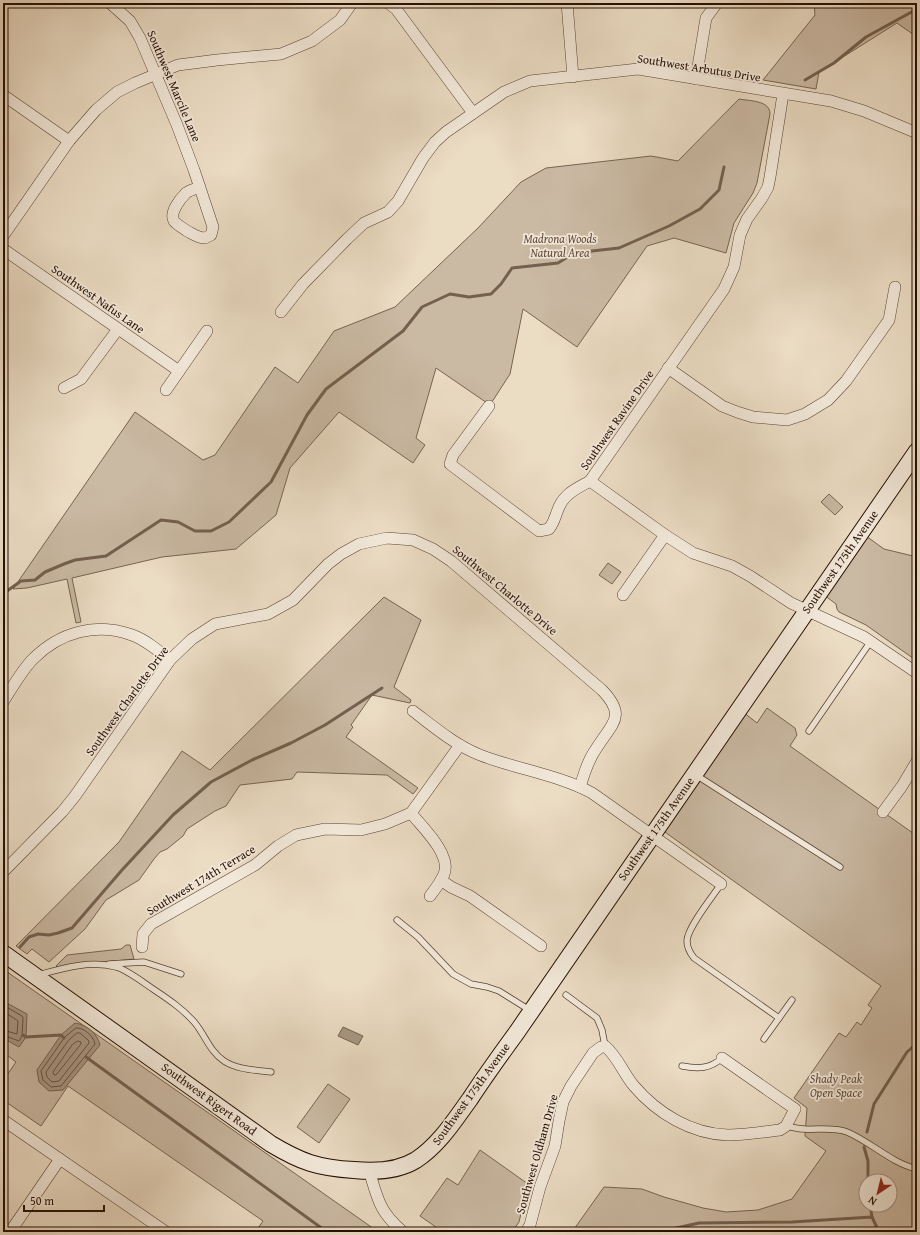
<svg xmlns="http://www.w3.org/2000/svg" width="920" height="1235" font-family="'Gentium Book Plus',serif">
	<rect width="100%" height="100%" fill="#ebdcc4"/>
	<filter id="stains"><feTurbulence type="fractalNoise" baseFrequency=".005" numOctaves="4"/><feColorMatrix values="0 0 0 0 .2 0 0 0 0 .09 0 0 0 0 .02 0 0 0 .5 -.17"/></filter>
	<radialGradient id="worn" r=".72"><stop offset=".6" stop-color="#630" stop-opacity="0"/><stop offset="1" stop-color="#630" stop-opacity=".3"/></radialGradient>
	<g fill="#cab9a3" stroke="#786452" fill-rule="evenodd">
		<polygon points="814,3 917,3 917,37 897,23 819,72 816,89 763,80 815,15"/>
		<path d="M 739,99 C 749,101 770,100 770,114 L 757,183 L 753,193 L 734,223 L 726,253 L 674,238 L 647,246 L 577,347 L 523,309 L 510,374 L 490,405 L 436,368 L 416,438 L 425,445 L 413,463 L 339,412 L 290,468 L 276,515 L 236,549 L 162,557 L 72,578 L 81,622 L 76,623 L 67,579 L 27,588 L 13,589 L 135,412 L 203,460 L 215,455 L 275,367 L 298,383 L 334,331 L 395,307 L 478,228 L 521,182 L 546,168 L 651,156 L 678,161 Z"/>
		<polygon points="829,494 843,507 835,515 821,502"/>
		<polygon points="866,536 884,549 913,556 917,558 917,661 866,625 839,612 837,609 836,604 824,595"/>
		<polygon points="608,563 621,572 612,584 599,575"/>
		<polygon points="384,597 421,620 394,687 411,700 410,703 372,695 351,725 353,727 346,737 418,788 413,794 387,775 297,772 292,779 240,785 226,806 215,811 187,829 183,836 167,849 160,852 154,859 139,880 106,900 85,929 49,962 32,949 27,954 16,946 119,842 182,751 210,770"/>
		<path d="M 767,708 L 795,728 L 797,735 L 790,746 L 917,836 L 917,1232 L 572,1232 L 604,1187 L 642,1189 L 664,1197 L 703,1208 L 726,1212 L 758,1210 L 792,1199 L 826,1151 L 805,1136 L 807,1108 L 794,1098 L 839,1033 L 846,1037 L 857,1022 L 861,1025 L 872,1008 L 868,1005 L 881,986 L 662,830 L 743,712 L 757,723 ZM 866,1181 L 890,1181 L 890,1205 L 866,1205 Z"/>
		<polygon points="126,945 130,945 134,959 57,967 56,966 67,955 121,949"/>
		<polygon points="3,969 377,1231 376,1232 257,1232 256,1231 263,1221 68,1086 41,1126 3,1100 3,1081 16,1062 3,1052"/>
		<polygon points="328,1084 350,1099 319,1143 297,1127"/>
		<polygon points="480,1150 528,1184 519,1222 512,1232 443,1232 420,1216 447,1178 458,1185"/>
	</g>
	<g fill="#a89682" stroke="#74604f">
		<polygon points="3,1001 27,1014 26,1037 19,1047 3,1038"/>
		<path d="M 75,1023 C 87,1025 97,1033 100,1045 L 63,1090 L 49,1091 L 39,1082 L 37,1070 L 61,1035 Z"/>
		<polygon points="343,1027 363,1036 358,1045 338,1036"/>
	</g>
	<g fill="none" stroke-linecap="round" stroke-linejoin="round">
		<g stroke="#685242" stroke-width="1">
			<polyline points="3,1005 22,1016 23,1018 22,1036 19,1041 3,1035"/>
			<polyline points="3,1011 18,1021 17,1034 3,1030"/>
			<path d="M 76,1028 C 83,1027 94,1036 95,1044 L 61,1086 L 51,1087 L 43,1080 L 41,1071 L 64,1038 Z"/>
			<polygon points="77,1033 80,1033 89,1041 89,1043 59,1081 52,1082 47,1077 46,1072 68,1041"/>
			<polygon points="78,1041 81,1042 81,1044 56,1075 54,1075 53,1072 72,1045"/>
		</g>
		<g stroke="#74604f" stroke-width="3">
			<polyline points="805,80 834,63 866,37 917,9"/>
			<polyline points="3,596 7,591 21,581 35,580 45,572 64,564 75,560 106,556 161,520 178,522 195,531 211,531 229,522 271,482 307,415 326,389 403,331 422,307 450,294 469,297 491,294 501,284 512,268 558,263 574,253 619,248 669,226 700,209 719,190 724,167"/>
			<polyline points="20,947 29,937 38,934 49,935 58,933 72,928 122,870 173,815 211,782 252,760 291,743 325,725 382,688"/>
			<polyline points="3,980 7,973"/>
			<polyline points="23,1035 26,1037 61,1035 64,1038"/>
			<polyline points="86,1057 327,1232"/>
			<polyline points="867,1132 874,1104 907,1052 917,1043"/>
			<polyline points="864,1147 868,1161 868,1181"/>
			<polyline points="870,1205 872,1217"/>
			<polyline points="658,1232 699,1223 792,1222 872,1217 879,1232"/>
		</g>
		<g stroke="#584232" stroke-width="7">
			<g id="lane">
				<polyline points="809,731 871,641"/>
				<polyline points="696,775 840,867"/>
				<path d="M 721,884 C 713,896 687,928 687,941 C 687,948 690,953 694,958 L 779,1018"/>
				<polyline points="397,920 418,937 453,974 471,984 487,987 499,991 531,1011"/>
				<polyline points="109,964 144,962 181,974"/>
				<path d="M 38,975 C 63,968 91,960 116,967 C 126,969 144,983 153,989 C 168,999 183,1009 195,1023 C 205,1035 210,1052 224,1061 C 238,1070 256,1070 271,1072"/>
				<polyline points="566,995 597,1018 602,1030 605,1046"/>
				<polyline points="764,1039 792,1000"/>
				<path d="M 682,1066 C 698,1069 710,1069 722,1058"/>
				<path d="M 786,1126 C 792,1127 798,1129 804,1129 C 818,1130 834,1127 847,1132 C 871,1142 891,1163 917,1169"/>
			</g>
		</g>
		<g stroke="#584232" stroke-width="12">
			<g id="street">
				<path d="M 110,3 L 130,21 L 140,38 L 177,125 L 194,170 L 213,227 L 211,235 L 205,238 C 198,238 193,234 187,231 C 183,228 177,225 174,221 C 169,213 180,199 186,193 C 190,190 195,189 200,187"/>
				<polyline points="388,3 396,9 473,113"/>
				<polyline points="567,3 573,77"/>
				<polyline points="696,79 706,18 717,3"/>
				<polyline points="3,95 69,141"/>
				<polyline points="3,236 69,141 96,110 117,92 135,83 178,65 217,60 281,54 312,41 340,20 352,3"/>
				<polyline points="3,249 179,371"/>
				<polyline points="281,312 303,284 347,239 364,223 388,212 398,201 423,158 435,142 446,132 504,92 530,81 638,69 831,101 864,111 917,133"/>
				<polyline points="668,368 722,406 737,412 753,417 787,420 805,414 828,400 846,381 889,320 895,287"/>
				<polyline points="64,388 81,379 118,329"/>
				<polyline points="166,390 207,331"/>
				<path d="M 489,406 L 453,455 L 450,464 L 539,531 L 549,529 C 555,521 555,516 559,507 C 565,493 578,488 590,481 L 724,289 L 734,267 L 740,235 L 747,219 L 762,198 L 768,187 L 770,177 L 783,94"/>
				<polyline points="590,481 665,535 693,553 732,566 750,576 791,603 864,637 917,673"/>
				<polyline points="623,595 665,535"/>
				<path d="M 3,702 C 12,688 22,670 33,659 C 60,632 96,622 132,635 C 146,640 159,651 170,660"/>
				<path d="M 413,711 C 434,727 455,745 480,755 C 516,769 559,775 592,793 L 721,884"/>
				<polyline points="883,812 902,786 917,761"/>
				<path d="M 411,813 C 422,827 449,852 445,871 C 443,880 435,889 430,896"/>
				<path d="M 3,872 L 62,812 L 75,796 L 170,660 L 192,639 L 215,624 L 268,614 L 293,600 L 328,564 L 341,554 L 359,544 L 387,538 L 413,540 L 433,549 L 451,561 L 602,690 C 628,717 611,724 596,749 C 588,760 584,774 580,787"/>
				<polyline points="441,880 451,887 470,896 541,946"/>
				<polyline points="142,947 143,934 151,924 255,865 278,846 296,835 325,829 361,830 385,824 411,813 460,745"/>
				<polyline points="3,1120 166,1232"/>
				<path d="M 369,1170 C 378,1200 379,1211 403,1232"/>
				<polyline points="10,1232 60,1159"/>
				<path d="M 526,1232 L 530,1225 L 540,1187 L 555,1146 L 559,1121 L 563,1102 L 571,1086 L 593,1053 L 601,1047 L 605,1046 C 618,1057 623,1073 634,1086 C 657,1113 691,1134 728,1135 C 745,1135 763,1132 780,1130 L 786,1126 L 795,1109 L 722,1058"/>
			</g>
		</g>
		<g stroke="#270f02" stroke-width="18">
			<path id="secondary" d="M 3,953 L 271,1144 C 301,1162 318,1168 354,1170 C 374,1172 398,1171 416,1160 C 439,1145 454,1121 470,1099 C 485,1076 501,1054 517,1032 L 917,451"/>
		</g>
		<use href="#lane" stroke="#f2e8d9" stroke-width="5.5"/>
		<use href="#street" stroke="#f2e8d9" stroke-width="11"/>
		<use href="#secondary" stroke="#f2e8d9" stroke-width="16"/>
	</g>
	<g text-anchor="middle" stroke-width="3.5" stroke-linejoin="round" paint-order="stroke">
		<g font-size="12" fill="#270f02" stroke="#f2e8d9">
			<text transform="translate(699 68) rotate(9)" y="4">Southwest Arbutus Drive</text>
			<text transform="translate(174 86) rotate(67)" y="4">Southwest Marcile Lane</text>
			<text transform="translate(98 299) rotate(35)" y="4">Southwest Nafus Lane</text>
			<text transform="translate(617 420) rotate(-55)" y="4">Southwest Ravine Drive</text>
			<text transform="translate(840 562) rotate(-55)" y="4">Southwest 175th Avenue</text>
			<text transform="translate(505 590) rotate(40)" y="4">Southwest Charlotte Drive</text>
			<text transform="translate(127 701) rotate(-54)" y="4">Southwest Charlotte Drive</text>
			<text transform="translate(656 829) rotate(-55)" y="4">Southwest 175th Avenue</text>
			<text transform="translate(201 880) rotate(-31)" y="4">Southwest 174th Terrace</text>
			<text transform="translate(471 1094) rotate(-54)" y="4">Southwest 175th Avenue</text>
			<text transform="translate(209 1099) rotate(36)" y="4">Southwest Rigert Road</text>
			<text transform="translate(537 1154) rotate(-74)" y="4">Southwest Oldham Drive</text>
		</g>
		<g font-size="12" font-style="italic" fill="#604a3a" stroke="#f2e8d9">
			<text x="560" y="243">Madrona Woods<tspan x="560" dy="14">Natural Area</tspan></text>
			<text x="836" y="1083">Shady Peak<tspan x="836" dy="14">Open Space</tspan></text>
		</g>
	</g>
	<rect width="920" height="1235" fill="none" stroke="#ebdcc4" stroke-width="16"/>
	<rect x="4" y="4" width="912" height="1227" fill="none" stroke="#270f02" stroke-width="2"/>
	<rect x="8" y="8" width="904" height="1219" fill="none" stroke="#270f02"/>
	<g transform="translate(878 1193) rotate(215)"><circle r="19" fill="#f2e8d9" stroke="#a19183"/>
	<path d="M0-3L7 15L0 10L-7 15Z" fill="#8f2418"/>
	<text y="-6" font-size="11" font-weight="bold" text-anchor="middle" fill="#270f02">N</text>
	</g>
	<path d="M24 1205v6h80v-6" fill="none" stroke="#270f02" stroke-width="2"/>
	<text x="30" y="1205" font-size="12" fill="#270f02" stroke="#f2e8d9" stroke-width="3" paint-order="stroke">50 m</text>
	<rect width="100%" height="100%" filter="url(#stains)"/>
	<rect width="100%" height="100%" fill="url(#worn)"/>
</svg>
